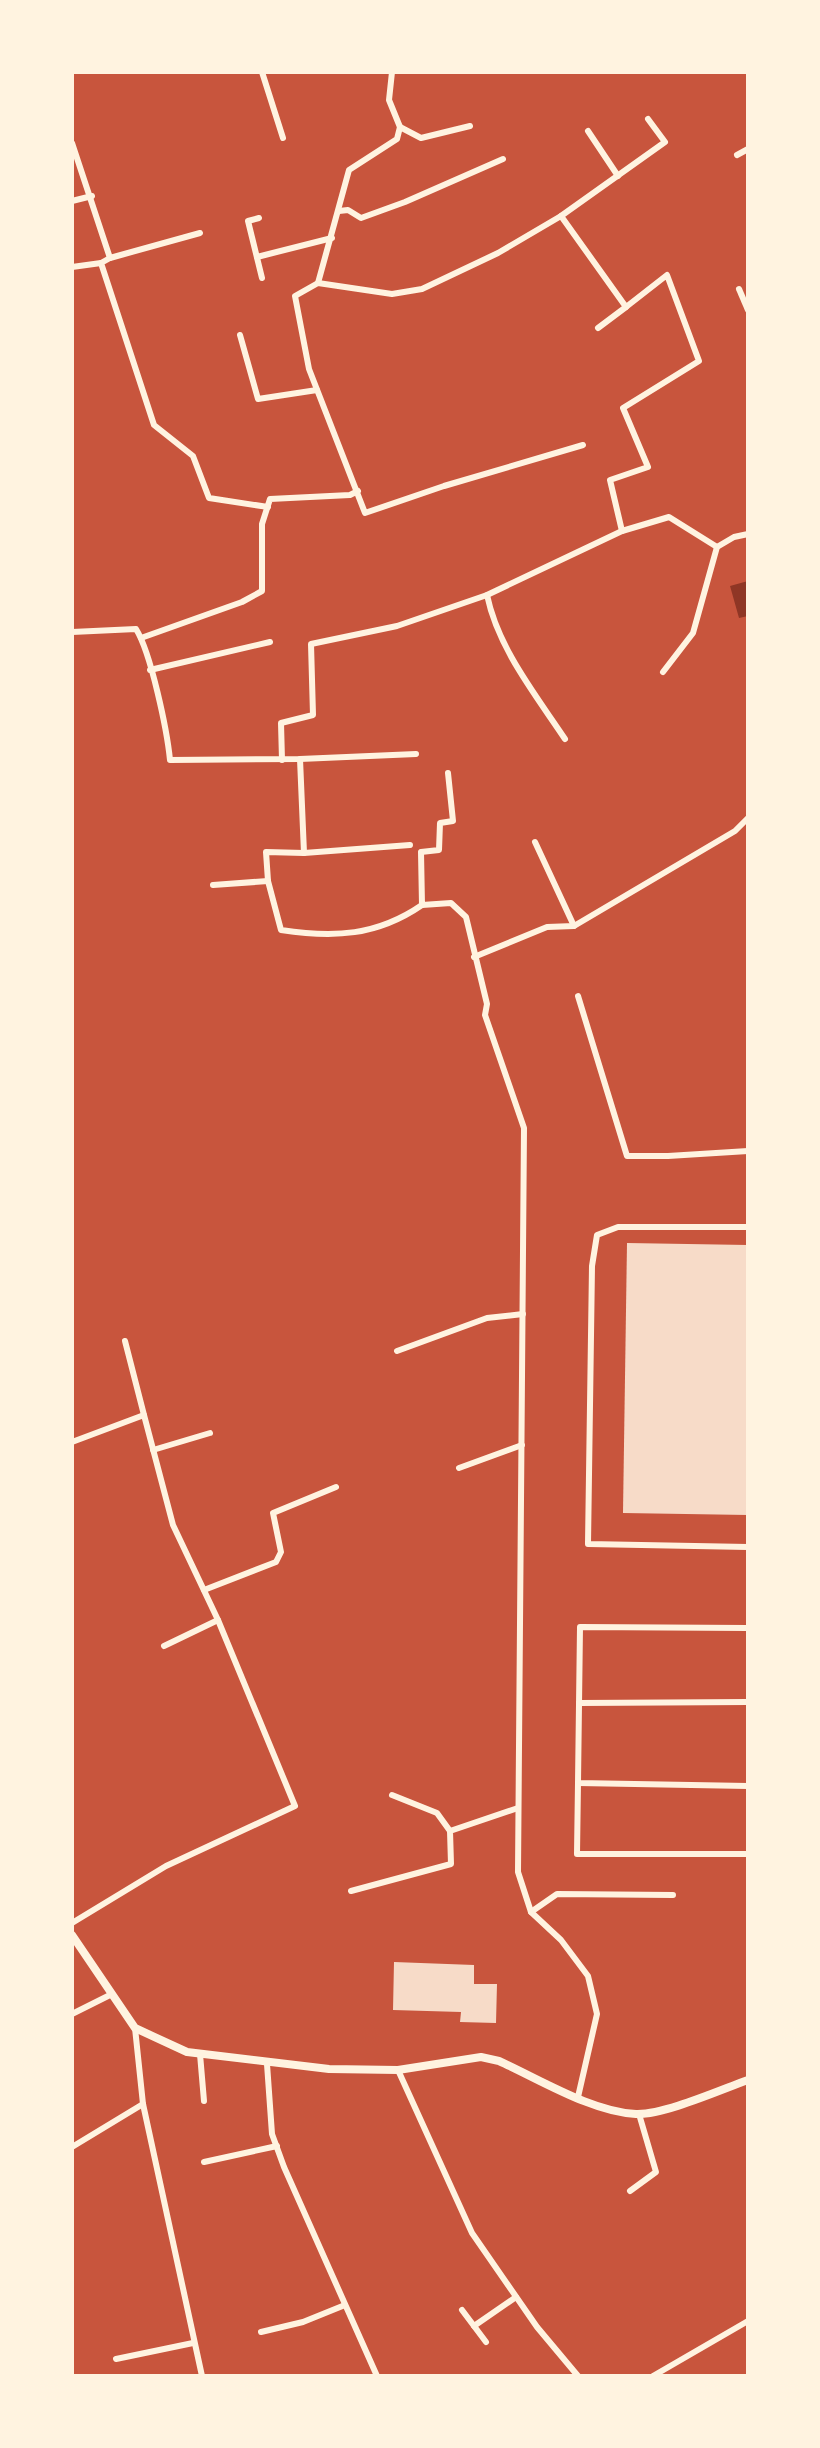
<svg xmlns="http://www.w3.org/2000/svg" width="820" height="2448" font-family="'Varela Round',sans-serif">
	<rect width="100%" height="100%" fill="#c8553d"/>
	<polygon fill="#8f3625" points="748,581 748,616 739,618 730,586"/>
	<g fill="#f7dbc8">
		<polygon points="627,1243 748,1245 748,1515 623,1513"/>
		<polygon points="394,1962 474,1965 474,1984 497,1984 496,2023 460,2022 461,2012 393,2010"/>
	</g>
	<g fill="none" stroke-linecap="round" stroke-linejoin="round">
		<g stroke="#fff3e0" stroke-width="6">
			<polyline points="262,72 283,138"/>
			<polyline points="400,127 421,138 470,126"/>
			<polyline points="588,131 618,176"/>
			<polyline points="72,143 110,258 200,233"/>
			<polyline points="737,155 748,149"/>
			<polyline points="72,201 92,196"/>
			<polyline points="339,211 348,210 361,218 405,202 503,159"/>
			<polyline points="561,216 626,307 667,275 699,361 623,408 648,467 610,480 622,531"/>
			<polyline points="259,218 248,221 262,278"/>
			<polyline points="257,257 332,238"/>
			<polyline points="110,258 101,263 154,425 193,456 209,498 268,507"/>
			<polyline points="72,267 101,263"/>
			<polyline points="318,283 349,170 397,139 400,127 389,100 392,72"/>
			<polyline points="739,289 748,310"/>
			<polyline points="598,328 626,307"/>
			<polyline points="240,335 258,399 317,390"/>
			<polyline points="583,445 444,486 365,513 309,369 295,296 318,283 392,294 422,289 498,253 561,216 665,142 648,119"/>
			<path d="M 487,595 C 498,648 535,694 565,739"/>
			<path d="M 72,632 L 136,629 C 151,653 167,730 170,760 L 300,759 L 416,754"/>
			<polyline points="141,638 242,602 262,591 262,524 270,499 350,495 358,491"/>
			<polyline points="150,670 270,642"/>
			<polyline points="663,672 693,633 717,547 734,537 748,534"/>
			<path d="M 300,759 L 304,853 L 266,852 L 268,881 L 281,930 C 334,938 377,936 422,905"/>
			<polyline points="282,760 281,723 313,715 311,644 397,626 487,595 622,531 669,517 717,547"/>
			<polyline points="448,773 453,821 440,823 439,850 421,852 422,905 451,903 466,917 487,1004 485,1015 524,1128 518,1872 531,1912 561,1940 588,1976 597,2014 578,2097"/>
			<polyline points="535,842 574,926"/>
			<polyline points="304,853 410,845"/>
			<polyline points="213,885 268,881"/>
			<polyline points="474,957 547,927 574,926 735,831 748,818"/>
			<polyline points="578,996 627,1156 668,1156 748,1151"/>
			<polyline points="748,1227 618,1227 597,1235 592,1266 588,1544 748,1547"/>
			<polyline points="125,1341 144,1415"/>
			<polyline points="397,1351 487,1318 523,1314"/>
			<polyline points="72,1442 144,1415 173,1525 218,1620 295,1806 166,1866 72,1923"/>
			<polyline points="153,1450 210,1433"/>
			<polyline points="459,1468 522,1445"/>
			<polyline points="204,1590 276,1562 281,1552 273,1513 336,1487"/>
			<polyline points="748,1628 580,1627 578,1783 748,1786"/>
			<polyline points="164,1646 218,1620"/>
			<polyline points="579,1703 748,1702"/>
			<polyline points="578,1783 577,1854 748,1854"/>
			<polyline points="392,1795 437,1813 450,1831"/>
			<polyline points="351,1891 451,1864 450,1831 518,1808"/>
			<polyline points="531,1912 557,1894 673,1895"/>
			<polyline points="72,2014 112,1994"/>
			<polyline points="135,2028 143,2104 202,2376"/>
			<polyline points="200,2054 204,2101"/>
			<polyline points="267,2064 272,2134 284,2167 377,2376"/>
			<polyline points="398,2070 472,2233 537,2327 578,2376"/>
			<polyline points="72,2147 143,2104"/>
			<polyline points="204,2162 277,2146"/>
			<polyline points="630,2191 656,2172 639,2114"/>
			<polyline points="462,2310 486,2342"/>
			<polyline points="474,2326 516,2297"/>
			<polyline points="261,2332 303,2322 345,2305"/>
			<polyline points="116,2359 193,2343"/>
			<polyline points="653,2376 748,2321"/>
		</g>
		<path stroke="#fff3e0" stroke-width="8" d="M 72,1935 L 135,2028 L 187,2052 L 329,2069 L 398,2070 L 481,2057 L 499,2061 C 539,2079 592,2112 636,2114 C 664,2115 720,2090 748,2080"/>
	</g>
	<rect width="820" height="2448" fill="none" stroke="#fff3e0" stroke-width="148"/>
</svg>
